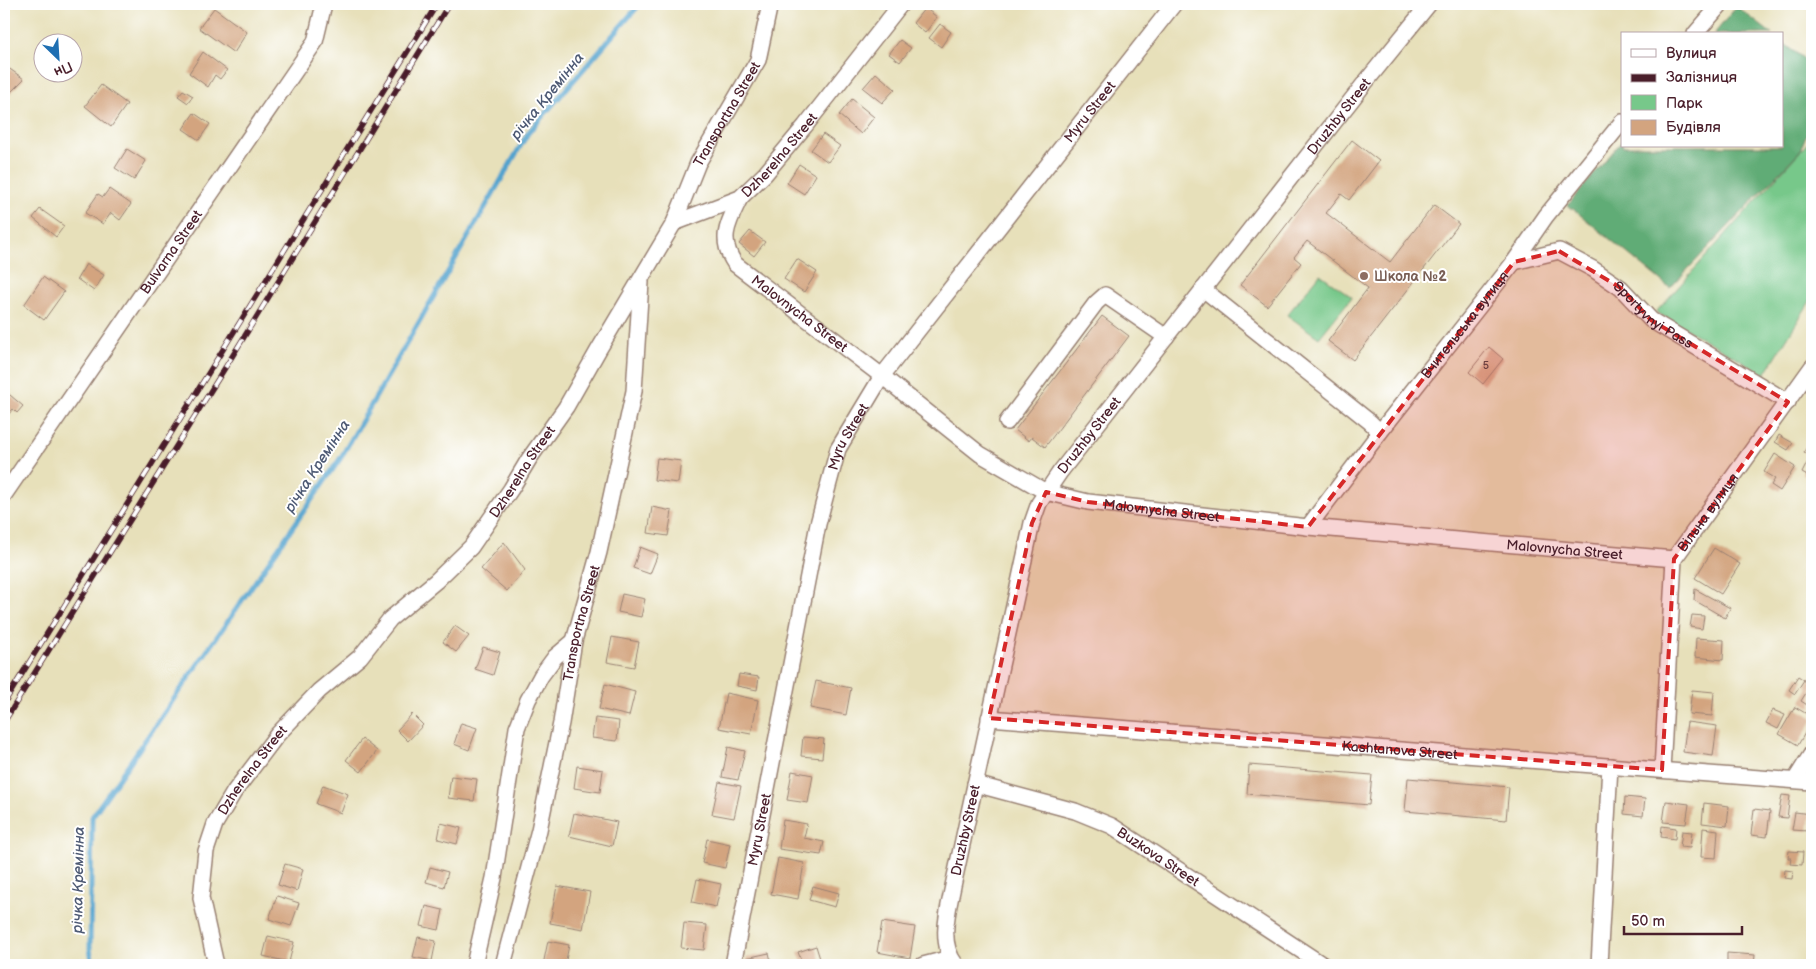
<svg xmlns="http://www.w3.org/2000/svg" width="1816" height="969" font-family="'Balsamiq Sans',sans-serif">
	<rect width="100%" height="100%" fill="#fff"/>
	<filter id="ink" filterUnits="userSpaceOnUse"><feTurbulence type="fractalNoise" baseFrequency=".02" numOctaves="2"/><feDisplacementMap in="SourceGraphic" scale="10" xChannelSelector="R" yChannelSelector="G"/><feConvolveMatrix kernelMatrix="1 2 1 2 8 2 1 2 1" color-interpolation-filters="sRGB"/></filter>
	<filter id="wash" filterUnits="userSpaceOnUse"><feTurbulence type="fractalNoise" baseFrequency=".0096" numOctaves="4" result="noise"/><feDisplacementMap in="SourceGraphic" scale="20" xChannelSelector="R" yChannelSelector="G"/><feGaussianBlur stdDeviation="1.12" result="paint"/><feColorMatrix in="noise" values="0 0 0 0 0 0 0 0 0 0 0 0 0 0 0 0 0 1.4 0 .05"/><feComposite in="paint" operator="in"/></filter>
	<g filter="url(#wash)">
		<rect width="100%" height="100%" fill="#e7e0ba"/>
		<g fill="#77c88a" stroke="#60745a">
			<polygon points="1812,138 1812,298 1765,374 1656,312"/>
			<polygon points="1320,274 1352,297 1319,338 1287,315"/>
		</g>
		<g fill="#61ac76" stroke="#566650">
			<polygon points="1737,6 1737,7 1772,34 1714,34"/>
			<polygon points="1782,42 1803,58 1812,73 1812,120 1800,151 1670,288 1568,205 1622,141 1622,146 1782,146"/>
		</g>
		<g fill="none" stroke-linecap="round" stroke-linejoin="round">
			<polyline stroke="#53a3cd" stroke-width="5" points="93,965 90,949 92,817 340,459 528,133 640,4"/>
		</g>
		<g id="blocks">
			<g fill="#d3a47f">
				<polygon points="214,8 247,32 234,53 199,28"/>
				<polygon points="925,8 937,17 925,33 913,23"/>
				<polygon points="940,24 951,32 941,47 929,38"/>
				<polygon points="900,40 911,48 900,62 889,54"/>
				<polygon points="203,52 227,70 220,79 215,75 208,87 189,73"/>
				<polygon points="4,65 24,79 8,95 4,91"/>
				<polygon points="876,73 895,89 882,103 863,88"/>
				<polygon points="101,85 127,104 111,127 85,106"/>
				<polygon points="183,90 193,96 188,103 178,96"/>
				<polygon points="852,99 874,117 861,134 839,115"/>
				<polygon points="194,113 210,124 199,140 183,129"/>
				<polygon points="823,134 840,146 828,162 811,150"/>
				<polygon points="1352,140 1379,161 1349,200 1341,194 1326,213 1390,262 1434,205 1459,224 1353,360 1328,341 1368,288 1307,241 1294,257 1301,263 1267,306 1240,285"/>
				<polygon points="127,149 146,161 134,180 115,168"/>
				<polygon points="799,164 816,175 804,194 787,183"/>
				<polygon points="109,189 131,204 120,220 111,213 103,224 85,213 98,194 103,197"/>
				<polygon points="40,209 64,226 56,237 33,218"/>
				<polygon points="750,231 765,242 754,256 739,244"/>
				<polygon points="797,259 817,272 804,292 784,279"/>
				<polygon points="86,264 104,275 94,291 77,279"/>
				<polygon points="43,277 64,292 44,320 24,305"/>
				<polygon points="1102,316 1129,336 1045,447 1032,437 1029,441 1015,430"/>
				<polygon points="1489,347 1503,359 1483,384 1469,372"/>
				<polygon points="4,390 23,406 17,413 13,409 7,416 4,413"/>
				<polygon points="1779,435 1793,443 1788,450 1775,442"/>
				<polygon points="1812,438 1812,457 1804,452"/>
				<polygon points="1775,454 1795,467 1780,491 1771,485 1775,479 1764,472"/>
				<polygon points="657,458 681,461 678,483 654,480"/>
				<polygon points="1807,463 1812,466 1811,478 1802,473"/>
				<polygon points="652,507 672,511 668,536 648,533"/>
				<polygon points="504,542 525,570 507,591 481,569"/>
				<polygon points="640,547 658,554 650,574 633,568"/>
				<polygon points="1714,548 1740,564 1721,594 1695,578"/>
				<polygon points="1695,589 1730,608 1725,618 1694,600"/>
				<polygon points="622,594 645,599 641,617 618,612"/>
				<polygon points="1692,615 1704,616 1702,629 1690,627"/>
				<polygon points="455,626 469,636 456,652 443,642"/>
				<polygon points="612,637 639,642 634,667 607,662"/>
				<polygon points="1696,638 1724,640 1723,660 1695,657"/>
				<polygon points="483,647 500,652 493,675 475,669"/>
				<polygon points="739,674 759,677 757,690 737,686"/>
				<polygon points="1798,676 1804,680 1795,694 1789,690"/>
				<polygon points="1812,676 1812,708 1801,701 1809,688 1806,686"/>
				<polygon points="816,681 851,688 846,715 810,708"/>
				<polygon points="605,684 635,692 629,716 599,709"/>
				<polygon points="1692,690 1714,692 1712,716 1689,714"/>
				<polygon points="726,693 758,700 751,734 719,728"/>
				<polygon points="1795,707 1812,717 1812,721 1798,745 1779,734"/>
				<polygon points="1773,710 1785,715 1778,729 1766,723"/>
				<polygon points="412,714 423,725 408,741 397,730"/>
				<polygon points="595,718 619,721 617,741 592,738"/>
				<polygon points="1687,722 1717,726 1713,756 1683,752"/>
				<polygon points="461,723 477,728 469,750 454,744"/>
				<polygon points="803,737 824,739 822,758 801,756"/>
				<polygon points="362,739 377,751 361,772 346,760"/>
				<polygon points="728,747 745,751 738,780 722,777"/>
				<polygon points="1249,765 1372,775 1369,805 1247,794"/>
				<polygon points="577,766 603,770 600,792 574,788"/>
				<polygon points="792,771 813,775 808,803 787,800"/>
				<polygon points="451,776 477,779 474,801 448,798"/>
				<polygon points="1408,778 1509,787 1506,820 1405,811"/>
				<polygon points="719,782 741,786 734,818 712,814"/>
				<polygon points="323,785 348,794 341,813 316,804"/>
				<polygon points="1782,795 1790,796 1787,818 1778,817"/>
				<polygon points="1625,797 1645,799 1643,816 1624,814"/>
				<polygon points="1666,801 1689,804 1686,824 1663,822"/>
				<polygon points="1704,803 1729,806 1727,826 1702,823"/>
				<polygon points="1754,809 1770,811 1767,837 1751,835"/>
				<polygon points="1795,812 1810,814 1808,831 1792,830"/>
				<polygon points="574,813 617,822 612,846 569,836"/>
				<polygon points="783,820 807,824 804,838 824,842 821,855 779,849"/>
				<polygon points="441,823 461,828 457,844 438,839"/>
				<polygon points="1662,826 1676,828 1675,839 1661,837"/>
				<polygon points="1703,828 1718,830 1716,858 1701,857"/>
				<polygon points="1682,831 1692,832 1690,848 1680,847"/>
				<polygon points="707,839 730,844 725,868 702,863"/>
				<polygon points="1789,851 1803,852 1802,865 1790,864 1791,858 1788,858"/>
				<polygon points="778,858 804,863 798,899 771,894"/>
				<polygon points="285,864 303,869 297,891 278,885"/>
				<polygon points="430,867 448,872 444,887 426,882"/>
				<polygon points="1785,870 1793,871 1792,879 1784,878"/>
				<polygon points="697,879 721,884 716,907 692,902"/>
				<polygon points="557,886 590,892 583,929 550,923"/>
				<polygon points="813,886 839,893 835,907 809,900"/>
				<polygon points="277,896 299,903 291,926 269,919"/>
				<polygon points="426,906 443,910 439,930 421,926"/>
				<polygon points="882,922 915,927 910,958 877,952"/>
				<polygon points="684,923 707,925 704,950 681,948"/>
				<polygon points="268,936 294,942 289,962 263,956"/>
				<polygon points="418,937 436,941 432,961 413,957"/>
				<polygon points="548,941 569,945 565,965 543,965"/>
				<polygon points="816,946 822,965 803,965 798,952"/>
				<polygon points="769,953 772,965 748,965 746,958"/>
				<polygon points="1727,953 1755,955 1754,965 1727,965"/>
			</g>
		</g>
	</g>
	<g filter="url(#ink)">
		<use href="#blocks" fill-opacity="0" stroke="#988072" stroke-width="1"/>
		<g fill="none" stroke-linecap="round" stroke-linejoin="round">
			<g stroke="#988072" stroke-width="18">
				<g id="minor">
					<polyline points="1695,34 1721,4"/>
					<path id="s1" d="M 740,198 C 728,223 718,239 735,264 L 882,376 L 980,454 L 1046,492 L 1088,502 L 1308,527 L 1674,559"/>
					<path id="s2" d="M 674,223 L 740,198 L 765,174 L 805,126 L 901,4"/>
					<path id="s3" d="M 1514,262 L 1559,251 L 1593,269 L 1621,288 L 1651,320 L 1788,402"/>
					<polyline points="1203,289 1370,422 1380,432"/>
					<polyline points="1007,422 1096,303 1105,295 1166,337"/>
					<path id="s4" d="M 4,495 L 315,42 L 324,4"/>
					<path id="s5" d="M 1308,527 L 1380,432 L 1514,262 L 1546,216 L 1622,122"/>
					<path id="s6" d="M 989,718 L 1812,782"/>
					<path id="s7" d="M 1662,770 L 1674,559 L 1812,367"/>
					<polyline points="1795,780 1812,753"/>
					<path id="s8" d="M 975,784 L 1075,811 L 1112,826 L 1323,965"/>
					<path id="s9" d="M 216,965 L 201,898 L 206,851 L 215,824 L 234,792 L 277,735 L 319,691 L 360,657 L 390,619 L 436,581 L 471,547 L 511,489 L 529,459 L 566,407 L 599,349 L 674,223 L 698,163 L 758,60 L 770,4"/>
					<polyline points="474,965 494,878 517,728 528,700 541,676 555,657 574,641"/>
					<path id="s10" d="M 503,965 L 539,830 L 561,723 L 574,641 L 599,552 L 634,391 L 641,282"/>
					<path id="s11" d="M 733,965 L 818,524 L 838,449 L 882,376 L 1174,4"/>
					<polyline points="923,965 950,958"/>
					<path id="s12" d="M 956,965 C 938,943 948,911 953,886 L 1032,523 L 1039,503 L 1060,472 L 1364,84 L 1429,4"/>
					<polyline points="1599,965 1610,766"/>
				</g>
			</g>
			<use href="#minor" stroke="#fff" stroke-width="15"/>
			<g stroke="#4a1f2b" stroke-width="5.5">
				<g id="rail">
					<polyline points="4,703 437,4"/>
					<polyline points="4,722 233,355 449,4"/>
				</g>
			</g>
			<use href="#rail" stroke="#fff" stroke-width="4" stroke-dasharray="11" stroke-linecap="butt"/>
		</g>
	</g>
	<path fill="#d62828" fill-opacity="0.2" stroke="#d62828" stroke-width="4" stroke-dasharray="10 6" stroke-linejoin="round" d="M 1559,251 L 1621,288 L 1651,320 L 1788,402 L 1674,559 L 1662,770 L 989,718 L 1032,523 L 1046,492 L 1088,502 L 1308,527 L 1514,262 Z"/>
	<circle fill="#8d6e63" stroke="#fff" stroke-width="2" cx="1364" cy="276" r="5"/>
	<g text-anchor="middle" stroke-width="4" stroke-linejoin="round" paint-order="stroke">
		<g font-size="11" fill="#6c4040">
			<text x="1486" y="369">5</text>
		</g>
		<g font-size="14" fill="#4a1f2b" stroke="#fff">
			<text dy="5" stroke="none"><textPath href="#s11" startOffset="948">Myru Street</textPath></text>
			<text dy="5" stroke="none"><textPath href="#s9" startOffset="1028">Transportna Street</textPath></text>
			<text dy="5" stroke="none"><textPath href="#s12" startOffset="964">Druzhby Street</textPath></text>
			<text dy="5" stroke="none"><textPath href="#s2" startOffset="129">Dzherelna Street</textPath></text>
			<text dy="5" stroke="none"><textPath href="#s4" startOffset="295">Bulvarna Street</textPath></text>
			<text dy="5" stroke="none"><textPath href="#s1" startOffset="152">Malovnycha Street</textPath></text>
			<text dy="5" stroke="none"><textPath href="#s3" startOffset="161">Sportyvnyi Pass</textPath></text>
			<text dy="5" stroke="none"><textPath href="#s5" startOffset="256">Вчительська вулиця</textPath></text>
			<text dy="5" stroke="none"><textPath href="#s12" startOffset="559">Druzhby Street</textPath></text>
			<text dy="5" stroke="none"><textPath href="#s11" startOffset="542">Myru Street</textPath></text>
			<text dy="5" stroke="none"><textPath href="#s9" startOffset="615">Dzherelna Street</textPath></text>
			<text dy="5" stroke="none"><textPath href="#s1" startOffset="574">Malovnycha Street</textPath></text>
			<text dy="5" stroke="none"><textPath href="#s7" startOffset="269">Вільна вулиця</textPath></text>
			<text dy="5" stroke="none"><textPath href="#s1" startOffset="979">Malovnycha Street</textPath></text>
			<text dy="5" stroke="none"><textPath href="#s10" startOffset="351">Transportna Street</textPath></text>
			<text dy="5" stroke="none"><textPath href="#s6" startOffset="412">Kashtanova Street</textPath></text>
			<text dy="5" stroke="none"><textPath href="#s9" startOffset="210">Dzherelna Street</textPath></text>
			<text dy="5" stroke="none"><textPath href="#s11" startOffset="138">Myru Street</textPath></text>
			<text dy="5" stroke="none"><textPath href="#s12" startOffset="139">Druzhby Street</textPath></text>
			<text dy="5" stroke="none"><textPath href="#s8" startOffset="199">Buzkova Street</textPath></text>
		</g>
		<g font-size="14" font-weight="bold" fill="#785e54" stroke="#fff" text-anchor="start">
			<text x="1374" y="281">Школа №2</text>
		</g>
		<g font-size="15" font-style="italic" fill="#4e5a74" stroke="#fff">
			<text transform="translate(547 96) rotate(-51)" y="5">річка Кремінна</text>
			<text transform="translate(317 466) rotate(-57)" y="5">річка Кремінна</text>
			<text transform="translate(78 880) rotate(-89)" y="5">річка Кремінна</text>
		</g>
	</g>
	<rect width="1816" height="969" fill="none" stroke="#fff" stroke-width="20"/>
	<rect x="1621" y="32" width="162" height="115" fill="#ffffff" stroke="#b7a5aa"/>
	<rect x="1631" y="49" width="25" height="8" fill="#ffffff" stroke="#b7a5aa"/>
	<text x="1666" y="58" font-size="15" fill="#4a1f2b">Вулиця</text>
	<rect x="1631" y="74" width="25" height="8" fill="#4a1f2b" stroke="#b7a5aa"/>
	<text x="1666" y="82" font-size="15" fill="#4a1f2b">Залізниця</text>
	<rect x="1631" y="95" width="25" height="15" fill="#77c88a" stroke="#b7a5aa"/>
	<text x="1666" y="108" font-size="15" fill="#4a1f2b">Парк</text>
	<rect x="1631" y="120" width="25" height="15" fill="#d3a47f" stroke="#b7a5aa"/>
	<text x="1666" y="132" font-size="15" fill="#4a1f2b">Будівля</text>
	<g transform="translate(58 58) rotate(155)"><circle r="24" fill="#ffffff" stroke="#b7a5aa"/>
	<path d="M0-4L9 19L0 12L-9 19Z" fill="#1f6fb2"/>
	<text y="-8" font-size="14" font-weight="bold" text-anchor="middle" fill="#4a1f2b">Пн</text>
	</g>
	<path d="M1624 926v8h118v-8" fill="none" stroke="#4a1f2b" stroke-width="2.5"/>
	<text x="1631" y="926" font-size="15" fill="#4a1f2b" stroke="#ffffff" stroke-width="4" paint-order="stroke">50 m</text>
</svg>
